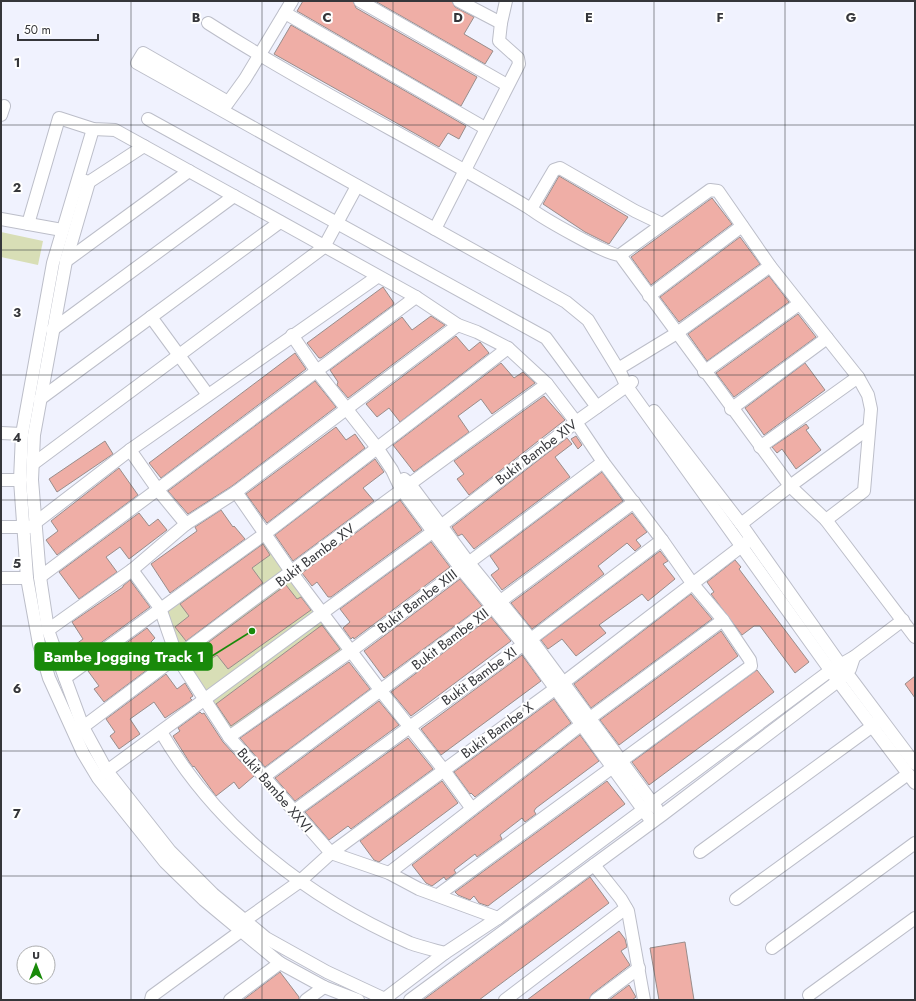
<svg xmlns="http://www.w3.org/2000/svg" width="916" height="1001" font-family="Jost,sans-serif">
	<rect width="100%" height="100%" fill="#f0f2fe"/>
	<g fill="#d8deb6">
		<polygon points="1,232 43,241 38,265 1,257"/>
		<polygon points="266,533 351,651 229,737 203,700 160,608"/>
	</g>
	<g fill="#efaea6" stroke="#998d8b">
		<polygon points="303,1 353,1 356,8 477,77 461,106 297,11"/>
		<polygon points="375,1 452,1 455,7 474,17 464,34 493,51 485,64"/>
		<polygon points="291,25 466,126 459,139 448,133 439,147 274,54"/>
		<polygon points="559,176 628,217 609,244 585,232 543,204"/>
		<polygon points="712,198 732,224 651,285 631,257"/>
		<polygon points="740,237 760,264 679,322 660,297"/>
		<polygon points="769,276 789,302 707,361 688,334"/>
		<polygon points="383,287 394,303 393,305 321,358 319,358 307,343"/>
		<polygon points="798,314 816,337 734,397 716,373"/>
		<polygon points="431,316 445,325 348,398 337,385 338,382 330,370 402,317 412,330"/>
		<polygon points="456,336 469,351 480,342 489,353 400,422 389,408 377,417 366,404"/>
		<polygon points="295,353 306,369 161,478 149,463"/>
		<polygon points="501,363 514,378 523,372 535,383 492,414 481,399 458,416 469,432 414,472 393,445"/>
		<polygon points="805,363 825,390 764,435 745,408"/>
		<polygon points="315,381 336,407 232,486 188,514 168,491"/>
		<polygon points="544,396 565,420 469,495 457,479 464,474 454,461"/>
		<polygon points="806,424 809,428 806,430 821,450 796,469 782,449 777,453 772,447"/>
		<polygon points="336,427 346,440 355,434 365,448 267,523 246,494"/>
		<polygon points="576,436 582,445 578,449 571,439"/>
		<polygon points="567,438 572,444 555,457 570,477 474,549 462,534 458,536 452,527"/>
		<polygon points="105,441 113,454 57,492 49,479"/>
		<polygon points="375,459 384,472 363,488 374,501 293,561 275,535"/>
		<polygon points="119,468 138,495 57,555 46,540 58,531 51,521"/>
		<polygon points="602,472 623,501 502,590 491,575 499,569 490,556"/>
		<polygon points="400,500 422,530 331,597 328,597 317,582 312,586 302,573"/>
		<polygon points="221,510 233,527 234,526 245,539 170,593 151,564 197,531 195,527"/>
		<polygon points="139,513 149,526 158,519 167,530 129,559 120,547 106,557 117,572 79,599 59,572"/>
		<polygon points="632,513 647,532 636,540 641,546 635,551 627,543 598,566 604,574 532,629 511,603"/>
		<polygon points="431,542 450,567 354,639 353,637 351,639 343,628 350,622 340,609"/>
		<polygon points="263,544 270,555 252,568 263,583 186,641 175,627 189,616 180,604"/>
		<polygon points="660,551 668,561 663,564 675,579 648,601 642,594 599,625 606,633 576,656 562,639 548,649 541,640"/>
		<polygon points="735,560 741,567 739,569 809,662 795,673 760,626 754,626 742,635 711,594 714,592 707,582"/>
		<polygon points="460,579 482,606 384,678 364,651"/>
		<polygon points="130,580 150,607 80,658 72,647 83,639 72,622 123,587 123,586"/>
		<polygon points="286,585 297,599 301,597 311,610 228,669 217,655 198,667 190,656"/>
		<polygon points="691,594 712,619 591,708 574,684"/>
		<polygon points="491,617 511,641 411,716 391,692"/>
		<polygon points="322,625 340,649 231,726 216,704"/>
		<polygon points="147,628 155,638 151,642 163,658 104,702 94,689 99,686 88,671"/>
		<polygon points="721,631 738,656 619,745 600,720"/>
		<polygon points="522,655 541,681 441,755 421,729"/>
		<polygon points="349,662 370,689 265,767 240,738"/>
		<polygon points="757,670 774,692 649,785 632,762"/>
		<polygon points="166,674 177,689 185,683 193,696 190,698 192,700 165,718 154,702 130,719 140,734 119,749 110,736 115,732 106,719"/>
		<polygon points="915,676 915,698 905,684"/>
		<polygon points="554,699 571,723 475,797 471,793 470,794 454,772"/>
		<polygon points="379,701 399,725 295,801 275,778"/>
		<polygon points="200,712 202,714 204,713 223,742 254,776 239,789 234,782 216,796 194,766 193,767 190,763 173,736 180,731 178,728"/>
		<polygon points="580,735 599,761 536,808 534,811 536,814 525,822 522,818 500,835 502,839 477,857 475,854 454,870 456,873 446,880 444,877 432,886 426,883 412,865"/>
		<polygon points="408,738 433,769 351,829 348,826 329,840 305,812"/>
		<polygon points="442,781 458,803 379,862 374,860 360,841"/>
		<polygon points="607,781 625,804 493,902 488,906 479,903 474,896 470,900 458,895 455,892"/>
		<polygon points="590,877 609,903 479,1000 423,1000"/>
		<polygon points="619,931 625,939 627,947 621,951 630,965 592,994 589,1000 527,1000"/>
		<polygon points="685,942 694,1000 659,1000 650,948"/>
		<polygon points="280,972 299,997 299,1000 243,1000"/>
		<polygon points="629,985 636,997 632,1000 609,1000"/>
	</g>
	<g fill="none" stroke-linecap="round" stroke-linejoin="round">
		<g stroke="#bcbec9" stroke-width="14">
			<g id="minor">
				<polyline points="360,1 507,85"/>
				<polyline points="459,1 501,23"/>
				<polyline points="285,13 485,128"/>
				<path d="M 208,23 C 313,90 425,145 531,209"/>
				<polyline points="228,102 143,53 137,63 566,302 588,320 621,374 626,385 838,681 915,783"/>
				<polyline points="224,108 245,79 292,1"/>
				<polyline points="1,115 4,106"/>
				<polyline points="148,119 546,338 597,407"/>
				<polyline points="93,129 53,263 22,434 20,480 27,578 39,644 49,678 83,753 98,778 165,862 204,900 280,963 324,987 358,1000"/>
				<polyline points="82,180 89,182 144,146"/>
				<polyline points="89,182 66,261 34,435 32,480 40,577 48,630 65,678 83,727 107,771 170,851 213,894 266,938 327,972 387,1000"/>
				<polyline points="1,219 62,230"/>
				<polyline points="28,224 59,118 93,129 115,130 416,297 458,325 477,332 508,348 547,384 576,422 603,462 662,540 692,583 723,620 750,660 751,666 438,895"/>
				<path d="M 662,224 L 635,211 L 560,168 L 554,170 L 531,209 C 541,217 610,257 620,255 L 790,486 L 826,520 L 915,637"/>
				<polyline points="435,229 519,64 518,58 499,41 501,23 506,1"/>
				<polyline points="620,255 710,190 718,191 770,266 858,377 868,395 871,409 864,491 826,520"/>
				<polyline points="66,261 189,171"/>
				<polyline points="649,296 742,226"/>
				<polyline points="151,317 208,395"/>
				<polyline points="52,330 234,196"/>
				<polyline points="292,335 316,370 378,449 392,470 401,489 461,569 523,644 652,822"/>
				<polyline points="618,369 677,333 770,266"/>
				<polyline points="704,372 799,304"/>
				<polyline points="40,399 280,222"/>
				<polyline points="731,409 827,338"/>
				<polyline points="654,411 741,524 840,664 915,764"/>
				<polyline points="1,433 22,434"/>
				<polyline points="760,447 858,377"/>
				<polyline points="130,450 158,490 186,524"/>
				<polyline points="33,464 324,247 357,186"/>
				<polyline points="404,479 410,484 469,563 531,639 657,809"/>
				<polyline points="1,480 20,480"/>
				<polyline points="236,492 292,573 381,691 443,769 472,809"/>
				<polyline points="35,523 130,450 377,277"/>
				<polyline points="741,524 790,486 869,428"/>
				<polyline points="1,527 30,527"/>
				<polyline points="132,570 160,608 177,657 229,737 331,853 389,873 419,889 498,918"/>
				<polyline points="40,577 416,297"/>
				<polyline points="1,578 27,578"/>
				<polyline points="48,630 132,570 186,524 236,492 458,325"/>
				<polyline points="65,678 266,533 508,348"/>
				<path d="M 83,727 C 237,611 391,497 547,384"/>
				<path d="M 161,732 C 218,829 308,898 410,943 C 421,947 434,950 445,953"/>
				<polyline points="229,737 351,651 603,462"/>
				<polyline points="107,771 442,525 576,422 632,382"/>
				<polyline points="265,776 634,502"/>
				<polyline points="294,811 531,639 662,540"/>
				<polyline points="700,852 878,722"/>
				<polyline points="594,865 621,899 628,911 644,1000"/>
				<polyline points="389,873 582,724 723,620"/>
				<polyline points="736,899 908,774"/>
				<polyline points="244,921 299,882 331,853 563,683 751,539"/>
				<polyline points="772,948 915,843"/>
				<polyline points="809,995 915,918"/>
				<polyline points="151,1000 152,996 241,931"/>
				<polyline points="230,1000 280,963"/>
				<polyline points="306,1000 324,987"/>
				<polyline points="383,1000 445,953 498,918 831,670 854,657 903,620"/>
				<polyline points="410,1000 662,815 838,681 850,669 854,657"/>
				<polyline points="505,1000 626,908"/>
				<polyline points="596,1000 639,968"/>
			</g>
		</g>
		<use href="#minor" stroke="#fff" stroke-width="12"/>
	</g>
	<path fill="none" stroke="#35363a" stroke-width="1" stroke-opacity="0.55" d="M 131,1 L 131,1000M 262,1 L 262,1000M 393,1 L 393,1000M 523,1 L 523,1000M 654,1 L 654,1000M 785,1 L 785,1000M 1,125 L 915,125M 1,250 L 915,250M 1,375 L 915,375M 1,500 L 915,500M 1,626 L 915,626M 1,751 L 915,751M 1,876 L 915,876"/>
	<g text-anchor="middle" stroke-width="4" stroke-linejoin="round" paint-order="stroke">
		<g font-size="14" fill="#35363a" stroke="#fff">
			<text transform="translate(536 452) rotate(-37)" y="5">Bukit Bambe XIV</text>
			<text transform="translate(315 555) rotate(-37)" y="5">Bukit Bambe XV</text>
			<text transform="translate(417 601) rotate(-37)" y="5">Bukit Bambe XIII</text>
			<text transform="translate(450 639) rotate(-37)" y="5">Bukit Bambe XII</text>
			<text transform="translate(479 676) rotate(-36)" y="5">Bukit Bambe XI</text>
			<text transform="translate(497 730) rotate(-36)" y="5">Bukit Bambe X</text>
			<text transform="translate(275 790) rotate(49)" y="5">Bukit Bambe XXVI</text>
		</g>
	</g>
	<g font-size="13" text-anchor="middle" font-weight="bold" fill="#35363a" stroke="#fff" stroke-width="4" stroke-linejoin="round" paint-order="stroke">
		<text x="196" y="22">B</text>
		<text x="327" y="22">C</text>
		<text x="458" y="22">D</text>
		<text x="589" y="22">E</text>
		<text x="720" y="22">F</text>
		<text x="851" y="22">G</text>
		<text x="17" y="67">1</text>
		<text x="17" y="192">2</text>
		<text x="17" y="317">3</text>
		<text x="17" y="442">4</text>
		<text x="17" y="568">5</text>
		<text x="17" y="693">6</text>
		<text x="17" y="818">7</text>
	</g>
	<path fill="none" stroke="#198a0a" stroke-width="1.5" d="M252 631L212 656"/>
	<circle fill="#198a0a" stroke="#fff" stroke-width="1.5" cx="252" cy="631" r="4"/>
	<rect fill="#198a0a" stroke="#198a0a" stroke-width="1.5" x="35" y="643" width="177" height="27" rx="4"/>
	<g font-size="15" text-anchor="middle" font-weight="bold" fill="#fff">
		<text x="124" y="662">Bambe Jogging Track 1</text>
	</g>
	<rect width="916" height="1001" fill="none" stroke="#35363a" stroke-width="4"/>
	<g transform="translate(36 965)"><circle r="19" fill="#ffffff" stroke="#aeafb0"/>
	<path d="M0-3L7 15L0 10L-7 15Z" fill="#198a0a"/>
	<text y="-6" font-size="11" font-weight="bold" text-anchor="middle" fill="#35363a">U</text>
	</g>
	<path d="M18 34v6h80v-6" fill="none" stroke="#35363a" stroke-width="2"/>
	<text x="24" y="34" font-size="12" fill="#35363a" stroke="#ffffff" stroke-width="3" paint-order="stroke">50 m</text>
</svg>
